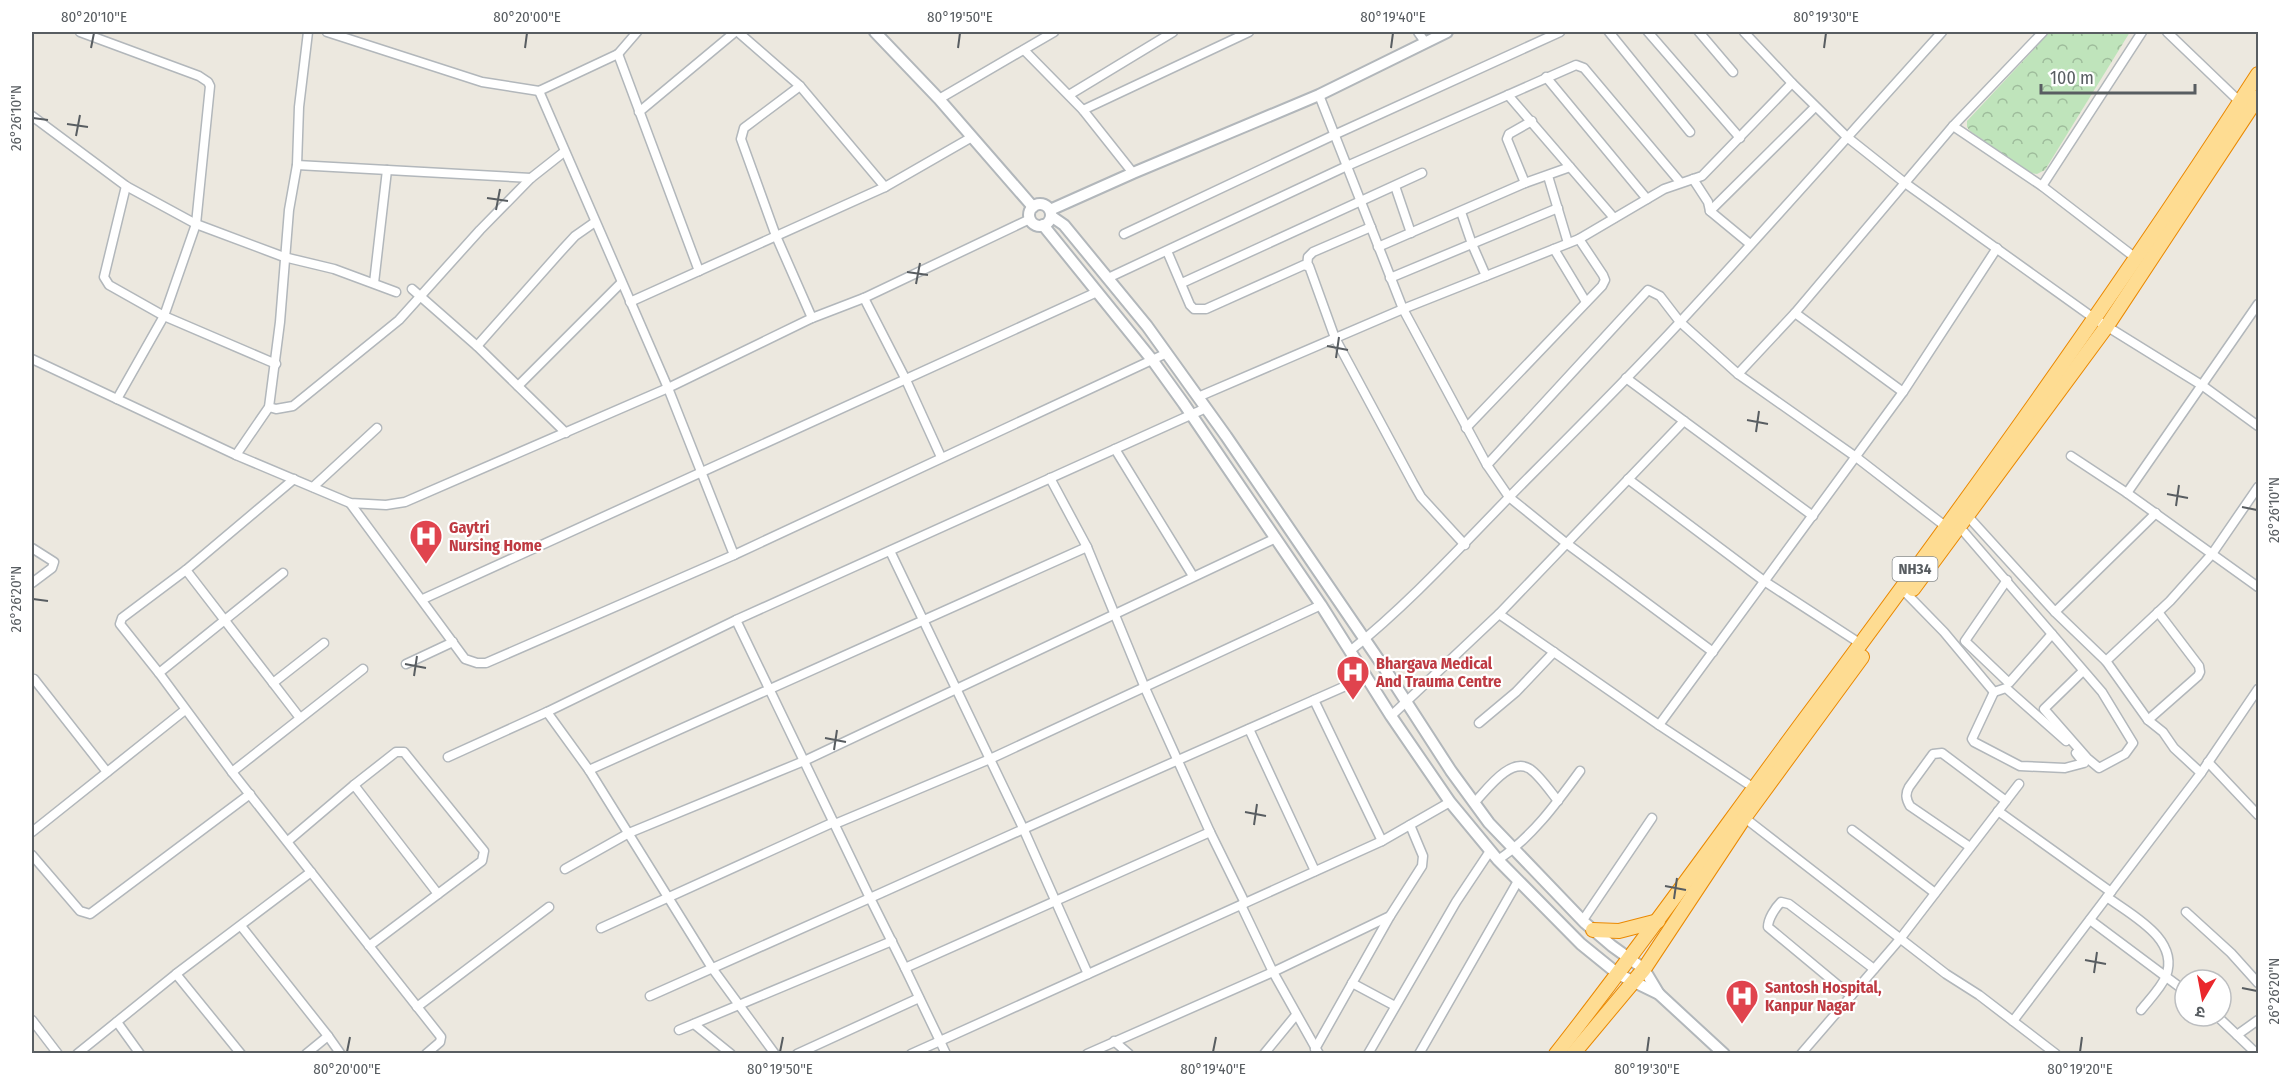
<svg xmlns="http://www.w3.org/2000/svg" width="2290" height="1085" font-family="'Fira Sans Condensed','Noto Sans Devanagari',sans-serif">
	<defs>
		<pattern id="forest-crowns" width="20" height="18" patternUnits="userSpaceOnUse" patternTransform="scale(1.5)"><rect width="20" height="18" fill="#bfe4bb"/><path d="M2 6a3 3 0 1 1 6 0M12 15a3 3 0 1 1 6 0" fill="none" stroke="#9ebc9b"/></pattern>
	</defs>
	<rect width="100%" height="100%" fill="#ece8df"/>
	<polygon fill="url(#forest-crowns)" points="2050,32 2130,32 2045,170 2037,174 2031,173 1970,131 1967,127 1967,121"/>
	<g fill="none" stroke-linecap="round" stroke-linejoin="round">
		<g stroke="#b2b7bb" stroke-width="11">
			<g id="minor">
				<polyline points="80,32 199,76 208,82 210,86 196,224 164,316 117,399"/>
				<polyline points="327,32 482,82 539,91 618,54 637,32"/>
				<polyline points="738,32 800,86 885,187"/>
				<polyline points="1418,32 1425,42"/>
				<polyline points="1609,32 1690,132"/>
				<polyline points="1648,32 1740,138"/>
				<polyline points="1699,32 1733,72"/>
				<polyline points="1744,32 1792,83 1847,137 1905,183 2095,319 2203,386 2258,426"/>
				<polyline points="2167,32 2240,102"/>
				<polyline points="1024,50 1083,110 1133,173"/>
				<polyline points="618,54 699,271"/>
				<polyline points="1546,77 1647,199"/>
				<polyline points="800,86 744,128 741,139 776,236 812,318"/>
				<polyline points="539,91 668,388 734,555"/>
				<polyline points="1069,95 1173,32"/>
				<polyline points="1319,95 1403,309 1487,465 1509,497 1566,543 1713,652"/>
				<polyline points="1508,95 1614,218"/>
				<polyline points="939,99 1054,32"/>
				<polyline points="1083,110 1249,32"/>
				<polyline points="639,112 735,32"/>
				<polyline points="32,116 126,186 196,224 284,257 334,269 396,292"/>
				<polyline points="1953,126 2042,186 2137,259"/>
				<polyline points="297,165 531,178"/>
				<polyline points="1548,176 1568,243"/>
				<polyline points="1693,179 1708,202 1710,211 1750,244"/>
				<polyline points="1525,183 1507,139 1509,134 1532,121"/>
				<polyline points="126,186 104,277 109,285 164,316 276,364"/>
				<polyline points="1395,186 1411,233"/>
				<polyline points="2042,186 2142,32"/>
				<polyline points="1710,211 1815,107"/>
				<polyline points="1461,212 1472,244 1486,276"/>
				<polyline points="1124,234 1334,135 1560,32"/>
				<polyline points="1378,247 1525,183 1570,167"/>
				<polyline points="1554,249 1586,302"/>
				<polyline points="1167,251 1190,305 1194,309 1206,309 1304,265 1309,266 1335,338 1413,483 1421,497 1465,545"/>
				<polyline points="1307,266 1308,257 1313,252 1371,227"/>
				<polyline points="1108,278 1347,166 1576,65 1584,68 1680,182"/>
				<polyline points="1390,278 1558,208"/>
				<polyline points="374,283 387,170"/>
				<polyline points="1182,283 1422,173"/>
				<polyline points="412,289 477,346 566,433"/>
				<polyline points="864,298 906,380 941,457"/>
				<polyline points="630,302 885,187 972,137"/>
				<polyline points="1795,313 1903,392"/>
				<polyline points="477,346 563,249 575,236 595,222"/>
				<polyline points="32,359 236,455 350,503 386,505 405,502 668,388 812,318 864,298 1030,219"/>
				<polyline points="1738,374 1795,313 1953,126 2043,32"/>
				<polyline points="518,386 621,283"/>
				<polyline points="1198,397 1403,309 1579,239 1664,189 1702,176 1792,83"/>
				<polyline points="269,407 276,409 293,406 399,320 480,230 531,178 564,152"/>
				<polyline points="1684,421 1813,516"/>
				<polyline points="1466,428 1602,286 1605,280 1603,275 1579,239"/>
				<polyline points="1115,449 1193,576"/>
				<polyline points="236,455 269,407 280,322 289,210 297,165 299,107 308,32"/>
				<polyline points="2071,456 2127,493 2258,304"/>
				<polyline points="1487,465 1648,290 1660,296 1680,322 1738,374 1856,457 1945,526"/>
				<path d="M 1050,478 L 1087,547 L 1145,688 L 1210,832 L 905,968 L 870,898 C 1035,823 1200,750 1366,677"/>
				<polyline points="294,479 186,570 122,618 120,624 159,673 232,772 441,1037 440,1042 426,1054"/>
				<polyline points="1628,479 1764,581 1861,644"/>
				<polyline points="313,487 377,428"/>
				<polyline points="2127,493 2258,587"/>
				<polyline points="350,503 465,659 477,663 486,663 734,555 1167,353"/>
				<polyline points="1964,512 2055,612 2156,513"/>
				<polyline points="1958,525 2102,692 2133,743 2125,754 2099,768 2087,758 2044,709 2083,671"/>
				<polyline points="32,548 54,562 52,568 32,583"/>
				<polyline points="890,551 1023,828 1088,974"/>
				<polyline points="186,570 300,718"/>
				<polyline points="2007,580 1965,641 2009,683 2052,634"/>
				<polyline points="1902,589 1944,632 1994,692 2006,688 2066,741"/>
				<polyline points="423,599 1097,292"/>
				<polyline points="2055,612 2106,661 2170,601 2212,554 2258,487"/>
				<polyline points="1499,614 1684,421 1626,378"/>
				<polyline points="736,620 547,712 589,770 712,968 775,1054"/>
				<path d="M 1350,651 C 1416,598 1472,534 1532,474 C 1582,424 1632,374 1681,321 C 1769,226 1855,128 1942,32"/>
				<polyline points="2106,661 2148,720 2163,732 2174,748 2201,773"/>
				<polyline points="406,664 453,642"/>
				<polyline points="159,673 283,573"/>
				<polyline points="32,681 34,679 107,772"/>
				<polyline points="273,683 324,643"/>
				<polyline points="1994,692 1972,739 1974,742 2020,766 2065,768 2084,763 2076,753"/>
				<polyline points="1314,700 1382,841"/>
				<polyline points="1391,716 1499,614 1659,725 1903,392 1997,248"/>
				<polyline points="2148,720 2198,676 2200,672 2199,666 2158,612"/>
				<polyline points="1479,723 1516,692 1554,652"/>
				<polyline points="1659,725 1754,788"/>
				<polyline points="1249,729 1315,871"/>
				<polyline points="448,757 547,712"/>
				<polyline points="2208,762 2258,815"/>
				<polyline points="589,770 1087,547"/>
				<polyline points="232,772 363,669"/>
				<polyline points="354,785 396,752 404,752 484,851 482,861 438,894"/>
				<path d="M 1474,803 C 1486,791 1510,756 1530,769 C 1540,776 1550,791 1558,801"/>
				<polyline points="1998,811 2111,892"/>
				<polyline points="1741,815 1946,974 1979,995 2056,1054"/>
				<polyline points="835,824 990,759 1321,605"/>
				<polyline points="1852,830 1935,893"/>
				<polyline points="32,832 185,710"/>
				<polyline points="1210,832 1245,903"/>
				<polyline points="288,841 354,785 438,894 369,946"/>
				<path d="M 1970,847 L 1910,806 C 1906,799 1905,794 1909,787 L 1933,754 L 1942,753 L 2006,801"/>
				<polyline points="32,855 80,911 90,914 250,794"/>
				<path d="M 1498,860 C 1532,837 1556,804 1580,771"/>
				<polyline points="565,869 629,833 804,761 1276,538"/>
				<path d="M 2107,897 C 2131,915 2180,939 2166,976 C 2161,988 2149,1000 2141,1010"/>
				<polyline points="1241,905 1273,972 1319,1054"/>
				<polyline points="2186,912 2231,953 2258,983"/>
				<polyline points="1583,920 1652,818"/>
				<polyline points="2090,920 2185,991"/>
				<polyline points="241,926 328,1036 306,1054"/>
				<polyline points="601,928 834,822"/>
				<polyline points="905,968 940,1041 1382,841 1450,802"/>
				<polyline points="176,974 241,1054"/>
				<polyline points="1352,983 1395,1006"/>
				<polyline points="650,996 870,898 736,620 1206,408"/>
				<path d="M 1851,996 L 1768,927 C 1768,919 1775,908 1781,902 L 1789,904 L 1874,969"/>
				<polyline points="417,1007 549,907"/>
				<polyline points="2217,1016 2257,1054"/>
				<polyline points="32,1020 58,1054"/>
				<polyline points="2013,1021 2201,773 2258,689"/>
				<polyline points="117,1022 140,1054"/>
				<polyline points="694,1024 731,1054"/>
				<polyline points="679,1030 892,941"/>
				<polyline points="2237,1035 2258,1020"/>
				<polyline points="328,1036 340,1053"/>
				<polyline points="1114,1041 1129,1054"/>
				<polyline points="1315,1049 1390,916"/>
				<polyline points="77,1054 176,974 311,872"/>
				<polyline points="797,1054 919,998"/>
				<polyline points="911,1054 940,1041 946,1054"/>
				<polyline points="1087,1054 1273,972 1390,916 1422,866 1423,856 1410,825"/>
				<polyline points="1264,1054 1296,1015"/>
				<polyline points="1368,1054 1456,902 1490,851"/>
				<polyline points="1419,1054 1518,881"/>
				<polyline points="1801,1054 1900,939 2019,784"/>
			</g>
		</g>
		<g stroke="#b2b7bb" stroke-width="14">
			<g id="tertiary">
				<polyline points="875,32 939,99 1033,207"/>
				<circle cx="1040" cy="215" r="11"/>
				<polyline points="1050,210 1133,173 1319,95 1447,32"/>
				<polyline points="1051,216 1064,225 1147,326 1226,436 1385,669 1451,771 1489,823 1585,923 1612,946 1644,969 1659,994"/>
				<polyline points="1043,225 1153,361 1184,404 1321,605 1391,716 1450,802 1498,860 1581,944 1618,974 1659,994 1724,1054"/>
			</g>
		</g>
		<g stroke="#eb8900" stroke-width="16">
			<g id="trunk">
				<polyline points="1913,589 2107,326 2258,97"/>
				<polyline points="1593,930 1619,931 1658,921"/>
				<path d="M 1556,1054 C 1641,946 1720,834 1802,723 C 1960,511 2115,296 2258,74"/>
				<polyline points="1573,1054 1644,969 1744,818 1862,657"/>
			</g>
		</g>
		<use href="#minor" stroke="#fff" stroke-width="8"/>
		<use href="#tertiary" stroke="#fff" stroke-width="10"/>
		<use href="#trunk" stroke="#fedc92" stroke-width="14"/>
	</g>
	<path fill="none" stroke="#585d61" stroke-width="2" d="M 91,48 L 94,33M 525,48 L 527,33M 958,48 L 960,33M 1391,48 L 1393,33M 1824,48 L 1826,33M 33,118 L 48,120M 67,124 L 88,127M 76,136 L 80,115M 487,198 L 508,201M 496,210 L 500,189M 907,272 L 928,275M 916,284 L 920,263M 1327,346 L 1348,350M 1336,358 L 1339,337M 1747,420 L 1768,424M 1756,432 L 1759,411M 2167,494 L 2188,498M 2176,506 L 2179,485M 2242,507 L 2257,510M 33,599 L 48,601M 405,664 L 426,668M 414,676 L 417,656M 825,738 L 846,742M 834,750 L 837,730M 1245,812 L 1266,816M 1254,825 L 1257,804M 1665,886 L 1686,890M 1674,899 L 1677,878M 2085,960 L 2106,964M 2094,973 L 2097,952M 2242,988 L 2257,991M 347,1052 L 350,1037M 780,1052 L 783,1037M 1213,1052 L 1216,1037M 1647,1052 L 1649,1037M 2080,1052 L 2082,1037"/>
	<defs>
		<g id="hospital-pin" transform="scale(1.725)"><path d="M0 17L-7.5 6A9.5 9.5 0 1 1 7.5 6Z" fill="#e0444e" stroke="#fff"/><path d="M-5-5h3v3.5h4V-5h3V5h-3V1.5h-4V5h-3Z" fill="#fff"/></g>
	</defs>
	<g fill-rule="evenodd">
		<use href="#hospital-pin" x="426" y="536"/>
		<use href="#hospital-pin" x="1353" y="672"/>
		<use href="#hospital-pin" x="1742" y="996"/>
	</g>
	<g text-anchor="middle" stroke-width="4.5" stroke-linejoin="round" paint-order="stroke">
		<rect fill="#fff" stroke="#8a8e90" stroke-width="1.5" x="1892.5" y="557" width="45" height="24" rx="4.5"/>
		<g font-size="15" font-weight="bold" fill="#585d61">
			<text x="1915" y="574">NH34</text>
		</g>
		<g font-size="16" font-weight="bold" fill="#be3a42" stroke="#fff" text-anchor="start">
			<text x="449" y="533">Gaytri<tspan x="449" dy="18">Nursing Home</tspan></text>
			<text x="1376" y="669">Bhargava Medical<tspan x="1376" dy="18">And Trauma Centre</tspan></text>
			<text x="1765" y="993">Santosh Hospital,<tspan x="1765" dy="18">Kanpur Nagar</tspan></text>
		</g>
	</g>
	<rect width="2290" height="1085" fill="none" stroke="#ffffff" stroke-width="66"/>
	<g transform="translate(2203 998) rotate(190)"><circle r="28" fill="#ffffff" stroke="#bcbec0" stroke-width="1.5"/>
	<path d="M0-4.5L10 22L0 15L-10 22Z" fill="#ea272c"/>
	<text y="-9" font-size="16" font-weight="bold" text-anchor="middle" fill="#585d61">उ</text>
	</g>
	<path d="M2041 84v9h154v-9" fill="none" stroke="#585d61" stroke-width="3"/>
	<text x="2050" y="84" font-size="18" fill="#585d61" stroke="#ffffff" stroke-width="4.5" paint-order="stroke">100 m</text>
	<rect x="33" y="33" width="2224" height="1019" fill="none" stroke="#585d61" stroke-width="2"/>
	<g font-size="15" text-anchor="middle" fill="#585d61">
		<text x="94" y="22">80°20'10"E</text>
		<text x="527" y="22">80°20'00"E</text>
		<text x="960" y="22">80°19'50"E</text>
		<text x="1393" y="22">80°19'40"E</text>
		<text x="1826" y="22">80°19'30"E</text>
		<text transform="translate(16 118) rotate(-90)" y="5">26°26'10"N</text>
		<text transform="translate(2274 510) rotate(-90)" y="5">26°26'10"N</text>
		<text transform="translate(16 599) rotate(-90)" y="5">26°26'20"N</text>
		<text transform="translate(2274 991) rotate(-90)" y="5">26°26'20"N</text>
		<text x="347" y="1074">80°20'00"E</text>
		<text x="780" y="1074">80°19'50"E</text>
		<text x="1213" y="1074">80°19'40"E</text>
		<text x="1647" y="1074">80°19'30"E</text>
		<text x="2080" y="1074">80°19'20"E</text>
	</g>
</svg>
